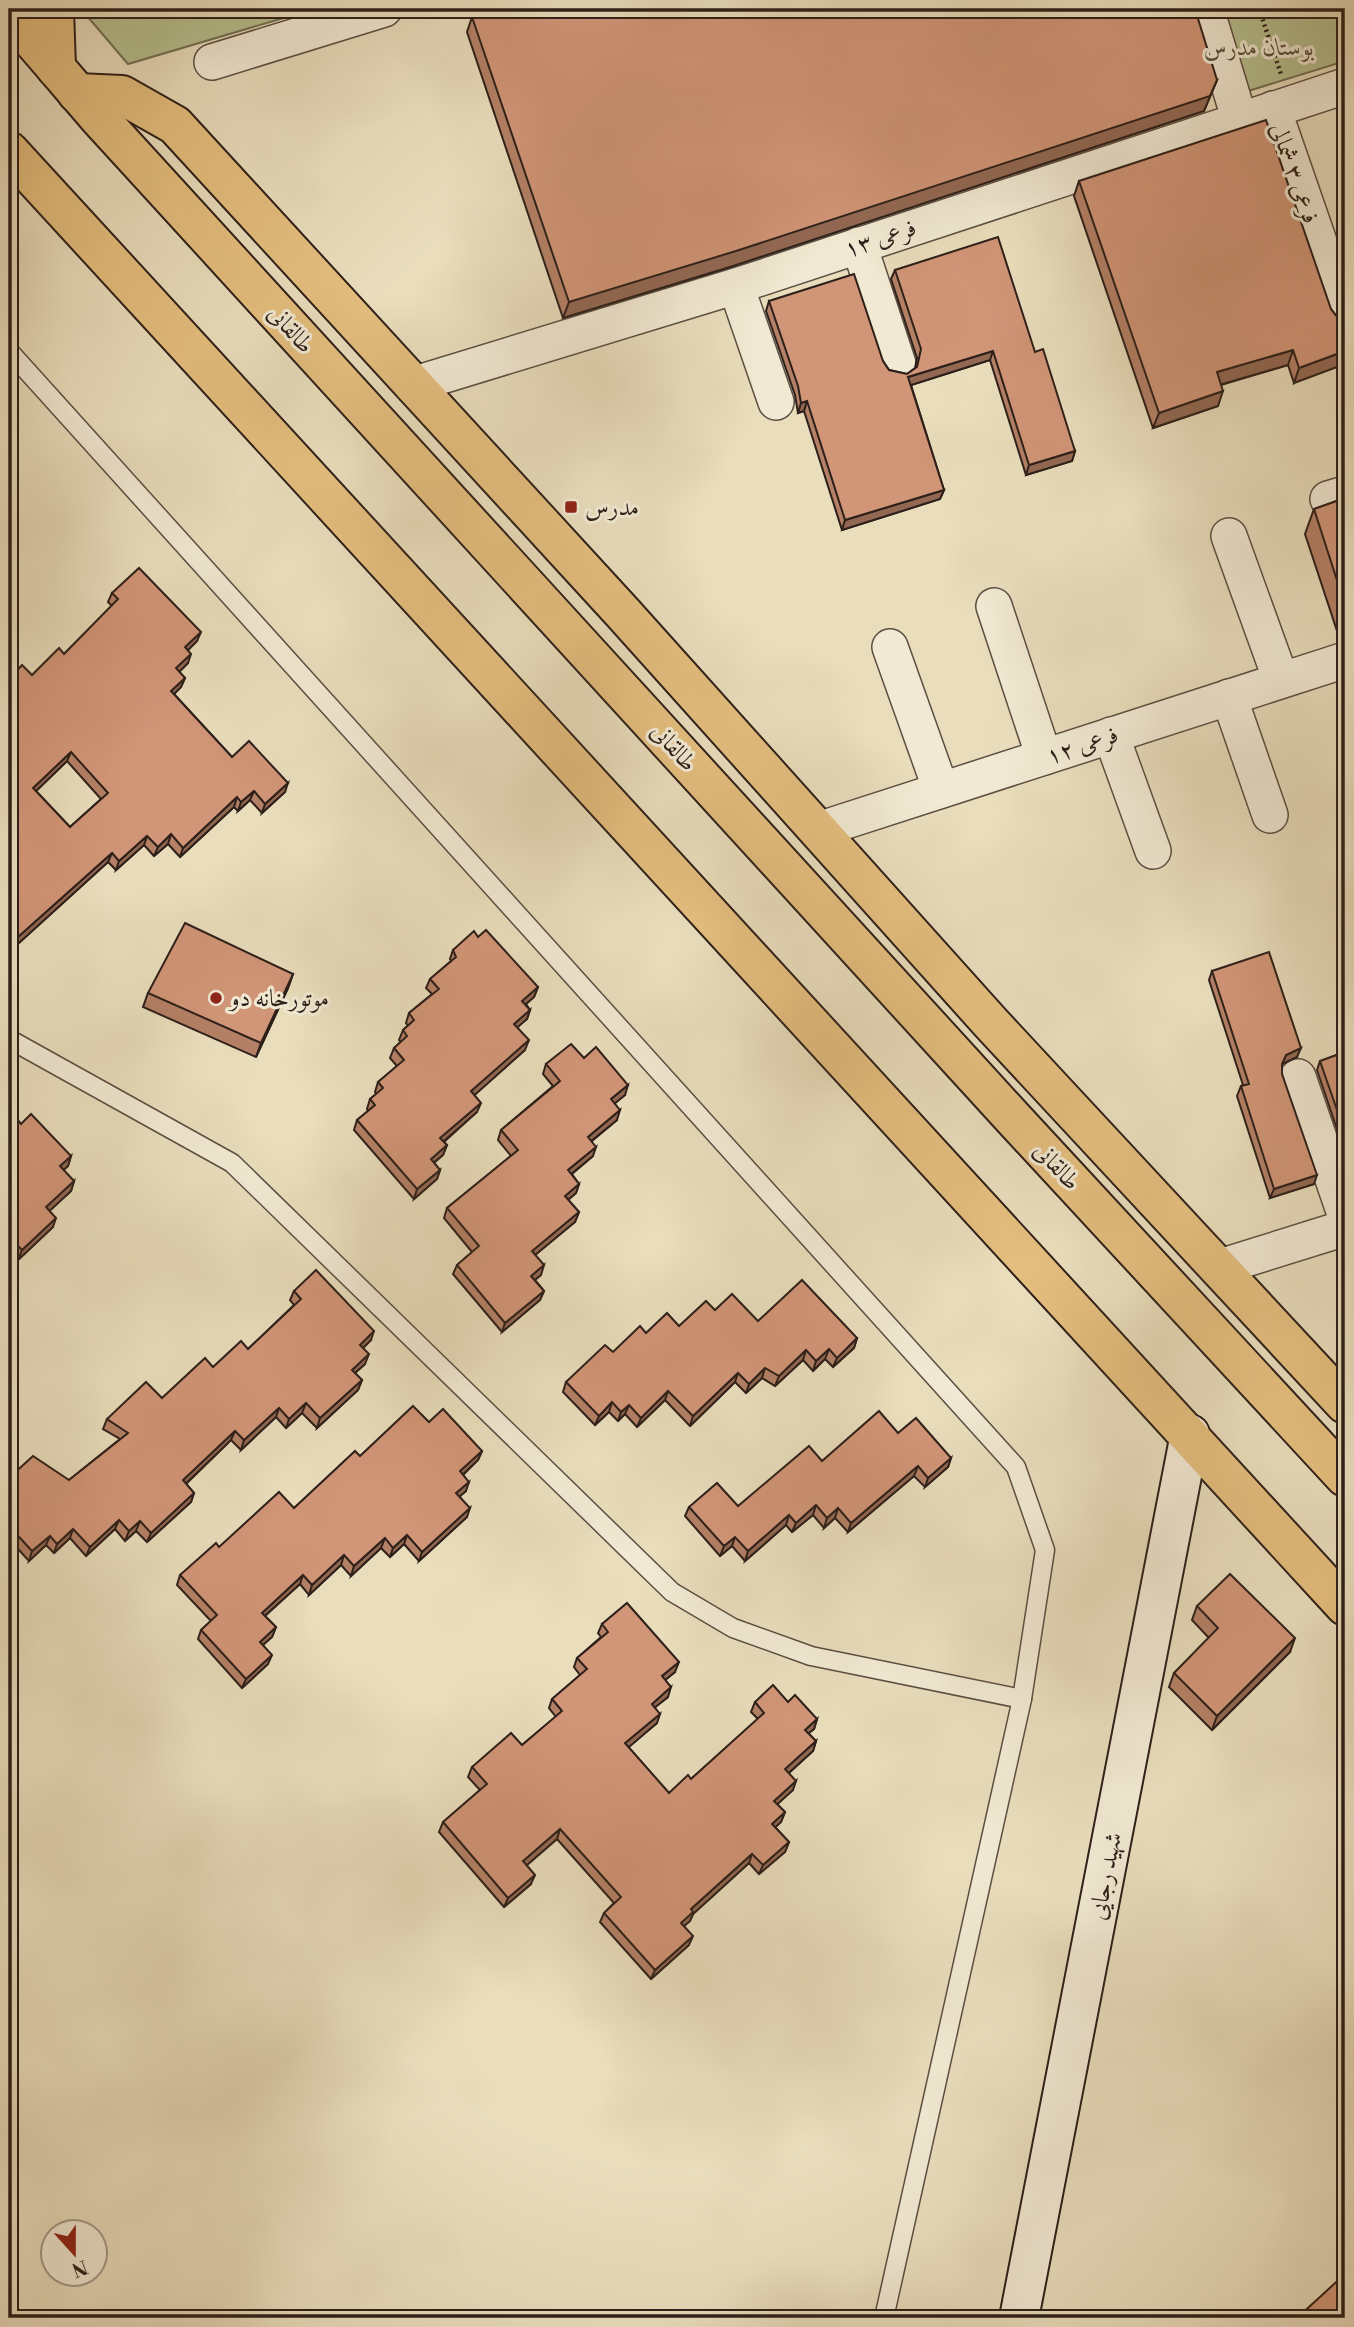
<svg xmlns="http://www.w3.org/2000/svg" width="1354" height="2327" font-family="'Libre Bodoni',Amiri,serif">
	<rect width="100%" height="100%" fill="#e9ddbc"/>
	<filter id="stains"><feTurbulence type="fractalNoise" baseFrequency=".00286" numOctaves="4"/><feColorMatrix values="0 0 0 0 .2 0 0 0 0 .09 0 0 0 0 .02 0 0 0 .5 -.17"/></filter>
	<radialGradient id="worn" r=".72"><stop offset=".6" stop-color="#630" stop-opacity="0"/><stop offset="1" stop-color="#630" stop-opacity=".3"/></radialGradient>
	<g fill="#b7c090" stroke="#727054" stroke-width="2">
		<polygon points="81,9 314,9 128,64"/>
		<polygon points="1206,9 1345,9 1345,61 1232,96"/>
	</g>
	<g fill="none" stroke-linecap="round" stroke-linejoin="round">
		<g stroke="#5c4e42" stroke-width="21">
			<g id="lane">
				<polyline points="9,351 1016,1467 1045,1550 1022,1699 884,2318"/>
				<polyline points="9,1039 232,1163 672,1592 733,1628 811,1656 1022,1699"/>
			</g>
		</g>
		<g stroke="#5c4e42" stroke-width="38">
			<g id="street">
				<polyline points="1206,9 1240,121"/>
				<polyline points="212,62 384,9"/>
				<polyline points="1273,109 1345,317"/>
				<polyline points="859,245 898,364"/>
				<polyline points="736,286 776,402"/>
				<polyline points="412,385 736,286 1345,86"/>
				<polyline points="1328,499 1345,494"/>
				<polyline points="1229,536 1281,680"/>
				<polyline points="994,606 1044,757"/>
				<polyline points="890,647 941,790"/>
				<polyline points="1229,697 1270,815"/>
				<polyline points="1111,735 1153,851"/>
				<polyline points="818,830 1345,660"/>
				<polyline points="1298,1077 1345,1214"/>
				<polyline points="1217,1268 1345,1228"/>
			</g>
		</g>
		<g stroke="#2d1f19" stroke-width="42">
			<polyline id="secondary" points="1019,2318 1190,1434"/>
		</g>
		<g stroke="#2d1f19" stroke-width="42">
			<g id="primary">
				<polyline points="54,9 56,68"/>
				<polyline points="9,13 99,118 1012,1117 1345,1477"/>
				<polyline points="77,93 122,95 175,125 623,613 990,1022 1345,1404"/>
				<polyline points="9,151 1345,1606"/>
			</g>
		</g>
		<polyline stroke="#2d1f19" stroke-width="4.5" stroke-dasharray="2 3.5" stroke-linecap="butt" points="1259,9 1281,74"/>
		<use href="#lane" stroke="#f1e9d3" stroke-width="18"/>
		<use href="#street" stroke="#f1e9d3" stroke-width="35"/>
		<use href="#secondary" stroke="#f1e9d3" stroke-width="38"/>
		<use href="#primary" stroke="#e4be7e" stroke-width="38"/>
	</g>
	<g fill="#b48066" stroke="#2d1f19" stroke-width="2" fill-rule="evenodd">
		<polygon points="472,17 1217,80 1204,111 730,267 563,318 467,32"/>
		<polygon points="1079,181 1331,309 1338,318 1294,383 1288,365 1221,385 1218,406 1153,428 1074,196"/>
		<polygon points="1345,226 1345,256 1340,241"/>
		<polygon points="895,270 1035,352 1075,451 1072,461 1026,475 990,360 911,385 944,490 940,499 842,530 804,411 798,413 795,395 766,311 769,301 883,361 889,370 907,374 915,368 917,358 891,279"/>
		<polygon points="1345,498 1345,635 1339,637 1305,534 1314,509"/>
		<path d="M 112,593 L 197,641 L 188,650 L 188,663 L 179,672 L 185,678 L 181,687 L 174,694 L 232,757 L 285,792 L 262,813 L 250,800 L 238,811 L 234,807 L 180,857 L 168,844 L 154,856 L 144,845 L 116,870 L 108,862 L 9,952 L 9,673 L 12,676 L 32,675 L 64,654 L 112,606 L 108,602 ZM 67,761 L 101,799 L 70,827 L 36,791 Z"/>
		<polygon points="478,937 538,987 534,997 526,1004 530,1010 527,1019 517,1027 525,1050 474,1095 477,1112 444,1142 447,1145 443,1155 434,1163 440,1170 437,1179 414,1199 354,1130 357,1120 368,1111 367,1109 370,1099 376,1094 375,1092 378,1082 397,1066 390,1058 394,1048 401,1042 399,1040 403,1030 408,1026 406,1023 409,1013 432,994 426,988 430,979 451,961 450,959 453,950"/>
		<polygon points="1212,971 1297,1057 1282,1064 1282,1074 1314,1184 1270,1198 1237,1096 1241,1086 1243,1085 1209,980"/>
		<polygon points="293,974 288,988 256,1057 143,1007 148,993"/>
		<polygon points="1345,1052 1345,1153 1317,1070 1320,1061"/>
		<polygon points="584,1058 625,1095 615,1103 617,1120 592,1141 593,1156 572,1174 579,1184 576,1193 568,1200 579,1212 575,1222 535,1255 541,1275 535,1280 544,1291 540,1300 502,1332 453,1274 457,1265 472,1252 444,1218 447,1208 511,1156 498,1140 501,1130 553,1086 543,1074 546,1064"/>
		<polygon points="9,1110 21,1124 71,1156 68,1166 63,1170 74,1181 71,1191 49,1211 53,1227 18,1260 9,1249"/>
		<polygon points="294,1291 371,1340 363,1348 365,1364 355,1373 362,1380 358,1390 317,1428 302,1413 286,1428 276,1417 241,1450 231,1440 186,1484 194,1493 191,1502 147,1542 136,1531 125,1541 115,1529 86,1556 70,1538 54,1553 46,1545 29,1561 9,1539 9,1478 69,1480 120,1439 103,1429 107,1419 162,1398 213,1367 248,1349 294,1305 290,1300"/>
		<polygon points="715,1310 758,1321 857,1338 854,1348 833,1367 825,1359 813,1371 803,1360 775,1386 762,1378 746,1393 735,1382 690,1426 665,1400 637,1427 625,1414 618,1421 609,1412 595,1425 563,1392 566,1382 646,1333 679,1326"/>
		<polygon points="429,1422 482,1451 478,1460 463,1475 466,1491 460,1496 467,1517 419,1561 404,1544 390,1557 381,1548 351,1576 341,1565 309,1595 300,1584 265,1616 276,1627 272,1637 263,1645 268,1664 242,1688 198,1639 201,1630 211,1621 177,1585 180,1575 219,1547 294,1508 360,1456"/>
		<polygon points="898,1433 951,1458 948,1467 925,1487 914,1476 848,1532 835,1518 824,1528 813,1515 792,1532 786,1525 745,1561 732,1546 720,1556 685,1516 689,1507 738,1506 822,1461"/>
		<polygon points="1197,1606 1290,1652 1212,1730 1169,1687 1174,1673 1209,1638 1192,1620"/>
		<polygon points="602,1624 675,1672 665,1680 668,1697 655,1707 657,1723 628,1747 669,1793 691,1779 758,1719 751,1712 755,1702 788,1702 817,1719 814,1729 808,1733 816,1741 813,1751 789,1773 793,1790 777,1804 785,1812 781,1822 775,1827 789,1842 785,1852 759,1874 749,1863 693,1914 690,1921 684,1926 689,1945 651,1979 600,1922 604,1913 614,1903 557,1839 527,1865 531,1884 504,1907 439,1832 443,1822 480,1790 468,1777 472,1767 522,1745 556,1717 549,1708 552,1699 580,1675 574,1667 577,1658 601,1637 598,1633"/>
	</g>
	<g fill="#926853" stroke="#2d1f19" stroke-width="2">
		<polygon points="1217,80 1204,111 730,267 563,318 569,302"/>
		<polygon points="1293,350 1288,365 1212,387 1217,372"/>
		<polygon points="993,351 990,360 905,387 908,377"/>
		<polygon points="1345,351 1345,364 1294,383 1299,368"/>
		<polygon points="1223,391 1218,406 1153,428 1159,413"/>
		<polygon points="807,401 804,411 798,413 801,403"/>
		<polygon points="1075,451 1072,461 1026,475 1029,465"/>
		<polygon points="944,490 940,499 842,530 845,520"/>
		<polygon points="1345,619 1345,635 1339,637"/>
		<polygon points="201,632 197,641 181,657 185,647"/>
		<polygon points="191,654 188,663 173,678 176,668"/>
		<polygon points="185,678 181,687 167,701 171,691"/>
		<polygon points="71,752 67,761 30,797 33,788"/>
		<polygon points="288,783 285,792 262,813 265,804"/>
		<polygon points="254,791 250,800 238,811 241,802"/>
		<polygon points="237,797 234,807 180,857 183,848"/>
		<polygon points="171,834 168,844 154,856 158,847"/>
		<polygon points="147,836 144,845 116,870 119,861"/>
		<polygon points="112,853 108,862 9,952 9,945"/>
		<polygon points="293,974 288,988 256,1057 261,1043"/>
		<polygon points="538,987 534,997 519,1010 522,1001"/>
		<polygon points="530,1010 527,1019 511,1033 514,1024"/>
		<polygon points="529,1040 525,1050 468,1101 471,1091"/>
		<polygon points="1301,1048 1297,1057 1282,1064 1278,1074 1286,1055"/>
		<polygon points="628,1085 625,1095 608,1109 611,1099"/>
		<polygon points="481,1103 477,1112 437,1147 440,1138"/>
		<polygon points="620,1110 617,1120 585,1146 588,1137"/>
		<polygon points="447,1145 443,1155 427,1168 431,1159"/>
		<polygon points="596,1147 593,1156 565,1179 568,1170"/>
		<polygon points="71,1156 68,1166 57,1176 60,1166"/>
		<polygon points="440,1170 437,1179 414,1199 417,1189"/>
		<polygon points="1317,1175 1314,1184 1270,1198 1274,1189"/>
		<polygon points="74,1181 71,1191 43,1217 46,1207"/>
		<polygon points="579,1184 576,1193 562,1205 565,1196"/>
		<polygon points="579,1212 575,1222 529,1260 532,1251"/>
		<polygon points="56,1218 53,1227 18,1260 22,1250"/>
		<polygon points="544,1265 541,1275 528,1285 531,1276"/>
		<polygon points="544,1291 540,1300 502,1332 505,1323"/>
		<polygon points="374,1331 371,1340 356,1355 360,1345"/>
		<polygon points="857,1338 854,1348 833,1367 837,1358"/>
		<polygon points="829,1349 825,1359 813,1371 816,1361"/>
		<polygon points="806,1350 803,1360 775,1386 779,1376"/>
		<polygon points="369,1354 365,1364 348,1379 352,1370"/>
		<polygon points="765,1368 762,1378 746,1393 749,1384"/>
		<polygon points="738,1373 735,1382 690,1426 693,1416"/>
		<polygon points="362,1380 358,1390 317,1428 320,1418"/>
		<polygon points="668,1391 665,1400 637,1427 641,1418"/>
		<polygon points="612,1402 609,1412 595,1425 599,1416"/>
		<polygon points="306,1403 302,1413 286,1428 289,1419"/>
		<polygon points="629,1405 625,1414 618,1421 621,1412"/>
		<polygon points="279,1408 276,1417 241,1450 244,1440"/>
		<polygon points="235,1431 231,1440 179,1490 183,1480"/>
		<polygon points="482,1451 478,1460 456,1481 460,1471"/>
		<polygon points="951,1458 948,1467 925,1487 928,1478"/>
		<polygon points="918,1466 914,1476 848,1532 851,1523"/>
		<polygon points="469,1482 466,1491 453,1502 456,1493"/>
		<polygon points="194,1493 191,1502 147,1542 151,1533"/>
		<polygon points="816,1505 813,1515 792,1532 796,1523"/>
		<polygon points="470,1508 467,1517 419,1561 422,1552"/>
		<polygon points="838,1508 835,1518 824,1528 827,1518"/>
		<polygon points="789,1515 786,1525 745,1561 748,1551"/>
		<polygon points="119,1520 115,1529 86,1556 90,1547"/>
		<polygon points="140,1521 136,1531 125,1541 129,1531"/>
		<polygon points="73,1529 70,1538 54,1553 57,1544"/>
		<polygon points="407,1535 404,1544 390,1557 393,1548"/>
		<polygon points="50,1536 46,1545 29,1561 32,1551"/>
		<polygon points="735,1537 732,1546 720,1556 724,1546"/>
		<polygon points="385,1538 381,1548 351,1576 354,1566"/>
		<polygon points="344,1555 341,1565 309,1595 312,1585"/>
		<polygon points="303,1575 300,1584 258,1622 262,1613"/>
		<polygon points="276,1627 272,1637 256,1651 260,1642"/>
		<polygon points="1295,1638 1290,1652 1212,1730 1217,1716"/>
		<polygon points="272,1655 268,1664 242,1688 246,1679"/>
		<polygon points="679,1662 675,1672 658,1686 662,1676"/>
		<polygon points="671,1687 668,1697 648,1713 652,1704"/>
		<polygon points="660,1714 657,1723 622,1753 625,1743"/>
		<polygon points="817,1719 814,1729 802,1739 805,1730"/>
		<polygon points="816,1741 813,1751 782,1779 785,1769"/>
		<polygon points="796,1781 793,1790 771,1810 774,1801"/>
		<polygon points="785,1812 781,1822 768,1834 772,1824"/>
		<polygon points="560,1829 557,1839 520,1871 523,1861"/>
		<polygon points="789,1842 785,1852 759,1874 763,1865"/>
		<polygon points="752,1854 749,1863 693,1914 690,1921 677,1932 681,1923 691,1909"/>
		<polygon points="535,1875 531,1884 504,1907 508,1898"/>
		<polygon points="693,1936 689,1945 651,1979 655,1970"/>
	</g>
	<g fill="#d19577" stroke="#2d1f19" stroke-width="2" fill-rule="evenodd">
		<polygon points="498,9 1195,9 1217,80 1210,96 736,251 569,302 472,17"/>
		<polygon points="1266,120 1331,309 1338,318 1345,319 1345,351 1299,368 1293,350 1217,372 1223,391 1159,413 1079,181"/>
		<polygon points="998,237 1035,352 1043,349 1075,451 1029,465 993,351 908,377 944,490 845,520 807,401 801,403 798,386 769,301 854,274 883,361 889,370 907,374 917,367 921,349 895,270"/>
		<polygon points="1345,498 1345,605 1314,509"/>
		<path d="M 139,568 L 201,632 L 185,647 L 191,654 L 176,668 L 185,678 L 171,691 L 232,757 L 249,741 L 288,783 L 265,804 L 254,791 L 241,802 L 237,797 L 183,848 L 171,834 L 158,847 L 147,836 L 119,861 L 112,853 L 9,945 L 9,673 L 12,676 L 22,665 L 32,675 L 59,648 L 64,654 L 118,599 L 112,593 ZM 71,752 L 108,793 L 70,827 L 33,788 Z"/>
		<polygon points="185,923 293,974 261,1043 148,993"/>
		<polygon points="486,930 538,987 522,1001 530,1010 514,1024 529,1040 471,1091 481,1103 440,1138 447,1145 431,1159 440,1170 417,1189 357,1120 375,1105 370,1099 383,1088 378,1082 404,1060 394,1048 407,1036 403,1030 414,1020 409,1013 439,989 430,979 456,957 453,950 474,931 478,937"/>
		<polygon points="1269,952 1301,1048 1286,1055 1282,1064 1282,1074 1317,1175 1274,1189 1241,1086 1249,1084 1212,971"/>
		<polygon points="571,1044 584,1058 596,1047 628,1085 611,1099 620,1110 588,1137 596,1147 568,1170 579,1184 565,1196 579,1212 532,1251 544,1265 531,1276 544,1291 505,1323 457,1265 479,1246 447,1208 518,1150 501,1130 560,1081 546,1064"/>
		<polygon points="1345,1052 1345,1133 1320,1061"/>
		<polygon points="9,1110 21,1124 31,1114 71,1156 60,1166 74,1181 46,1207 56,1218 22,1250 9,1237"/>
		<polygon points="316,1270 374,1331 360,1345 369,1354 352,1370 362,1380 320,1418 306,1403 289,1419 279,1408 244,1440 235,1431 183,1480 194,1493 151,1533 140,1521 129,1531 119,1520 90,1547 73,1529 57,1544 50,1536 32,1551 9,1526 9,1478 33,1456 69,1480 128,1433 107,1419 146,1382 162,1398 205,1358 213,1367 241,1341 248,1349 301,1299 294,1291"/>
		<polygon points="802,1280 857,1338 837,1358 829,1349 816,1361 806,1350 779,1376 765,1368 749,1384 738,1373 693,1416 668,1391 641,1418 629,1405 621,1412 612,1402 599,1416 566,1382 605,1345 613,1352 640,1326 646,1333 667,1313 679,1326 706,1301 715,1310 732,1294 758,1321"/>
		<polygon points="413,1406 429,1422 443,1409 482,1451 460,1471 469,1482 456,1493 470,1508 422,1552 407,1535 393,1548 385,1538 354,1566 344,1555 312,1585 303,1575 262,1613 276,1627 260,1642 272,1655 246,1679 201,1630 217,1615 180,1575 216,1543 219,1547 279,1492 294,1508 355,1451 360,1456"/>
		<polygon points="879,1411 898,1433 916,1418 951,1458 928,1478 918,1466 851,1523 838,1508 827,1518 816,1505 796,1523 789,1515 748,1551 735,1537 724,1546 689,1507 717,1483 738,1506 809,1446 822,1461"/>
		<polygon points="1230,1574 1295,1638 1217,1716 1174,1673 1218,1628 1197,1606"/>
		<polygon points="627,1603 679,1662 662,1676 671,1687 652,1704 660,1714 625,1743 669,1793 688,1775 691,1779 764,1713 755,1702 773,1685 788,1702 795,1695 817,1719 805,1730 816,1741 785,1769 796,1781 774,1801 785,1812 772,1824 789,1842 763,1865 752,1854 691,1909 693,1912 681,1923 693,1936 655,1970 604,1913 621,1897 560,1829 523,1861 535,1875 508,1898 443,1822 487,1784 472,1767 511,1733 522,1745 562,1711 552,1699 587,1669 577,1658 608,1632 602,1624"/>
		<polygon points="1345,2274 1345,2318 1297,2318"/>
	</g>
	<g fill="#8f2418" stroke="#f1e9d3" stroke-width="2.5">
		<rect x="564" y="500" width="14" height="14" rx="3.5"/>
		<circle cx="216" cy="998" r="7"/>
	</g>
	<g text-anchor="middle" stroke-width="6" stroke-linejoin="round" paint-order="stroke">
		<g font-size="24" font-style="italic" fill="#564f3d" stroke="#f1e9d3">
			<text x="1259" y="55">بوستان مدرس</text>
		</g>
		<g font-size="24" fill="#2d1f19" stroke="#f1e9d3">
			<text transform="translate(1295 173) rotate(71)" y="8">فرعی ۳ شمالی</text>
			<text transform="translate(880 238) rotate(-18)" y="8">فرعی ۱۳</text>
			<text transform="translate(291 329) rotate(48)" y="8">طالقانی</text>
			<text transform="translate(1082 745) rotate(-18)" y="8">فرعی ۱۲</text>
			<text transform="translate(674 747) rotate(48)" y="8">طالقانی</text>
			<text transform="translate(1057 1166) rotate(47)" y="8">طالقانی</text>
			<text transform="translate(1105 1876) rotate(-79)" y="8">شهید رجایی</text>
		</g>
		<g font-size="24" fill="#2d1f19" stroke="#f1e9d3" text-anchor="start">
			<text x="585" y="515">مدرس</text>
			<text x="230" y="1006">موتورخانه دو</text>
		</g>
	</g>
	<rect width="1354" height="2327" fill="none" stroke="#e9ddbc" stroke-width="35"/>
	<rect x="10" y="10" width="1333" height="2306" fill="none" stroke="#2d1f19" stroke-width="3.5"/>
	<rect x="18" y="18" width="1319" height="2292" fill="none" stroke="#2d1f19" stroke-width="2"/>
	<g transform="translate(74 2253) rotate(159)"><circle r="33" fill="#f1e9d3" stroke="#a39889" stroke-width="2"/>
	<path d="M0-5L12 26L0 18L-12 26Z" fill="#8f2418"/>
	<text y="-10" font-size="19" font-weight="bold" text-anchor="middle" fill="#2d1f19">N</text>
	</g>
	<rect width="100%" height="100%" filter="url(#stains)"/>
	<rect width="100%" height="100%" fill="url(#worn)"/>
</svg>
